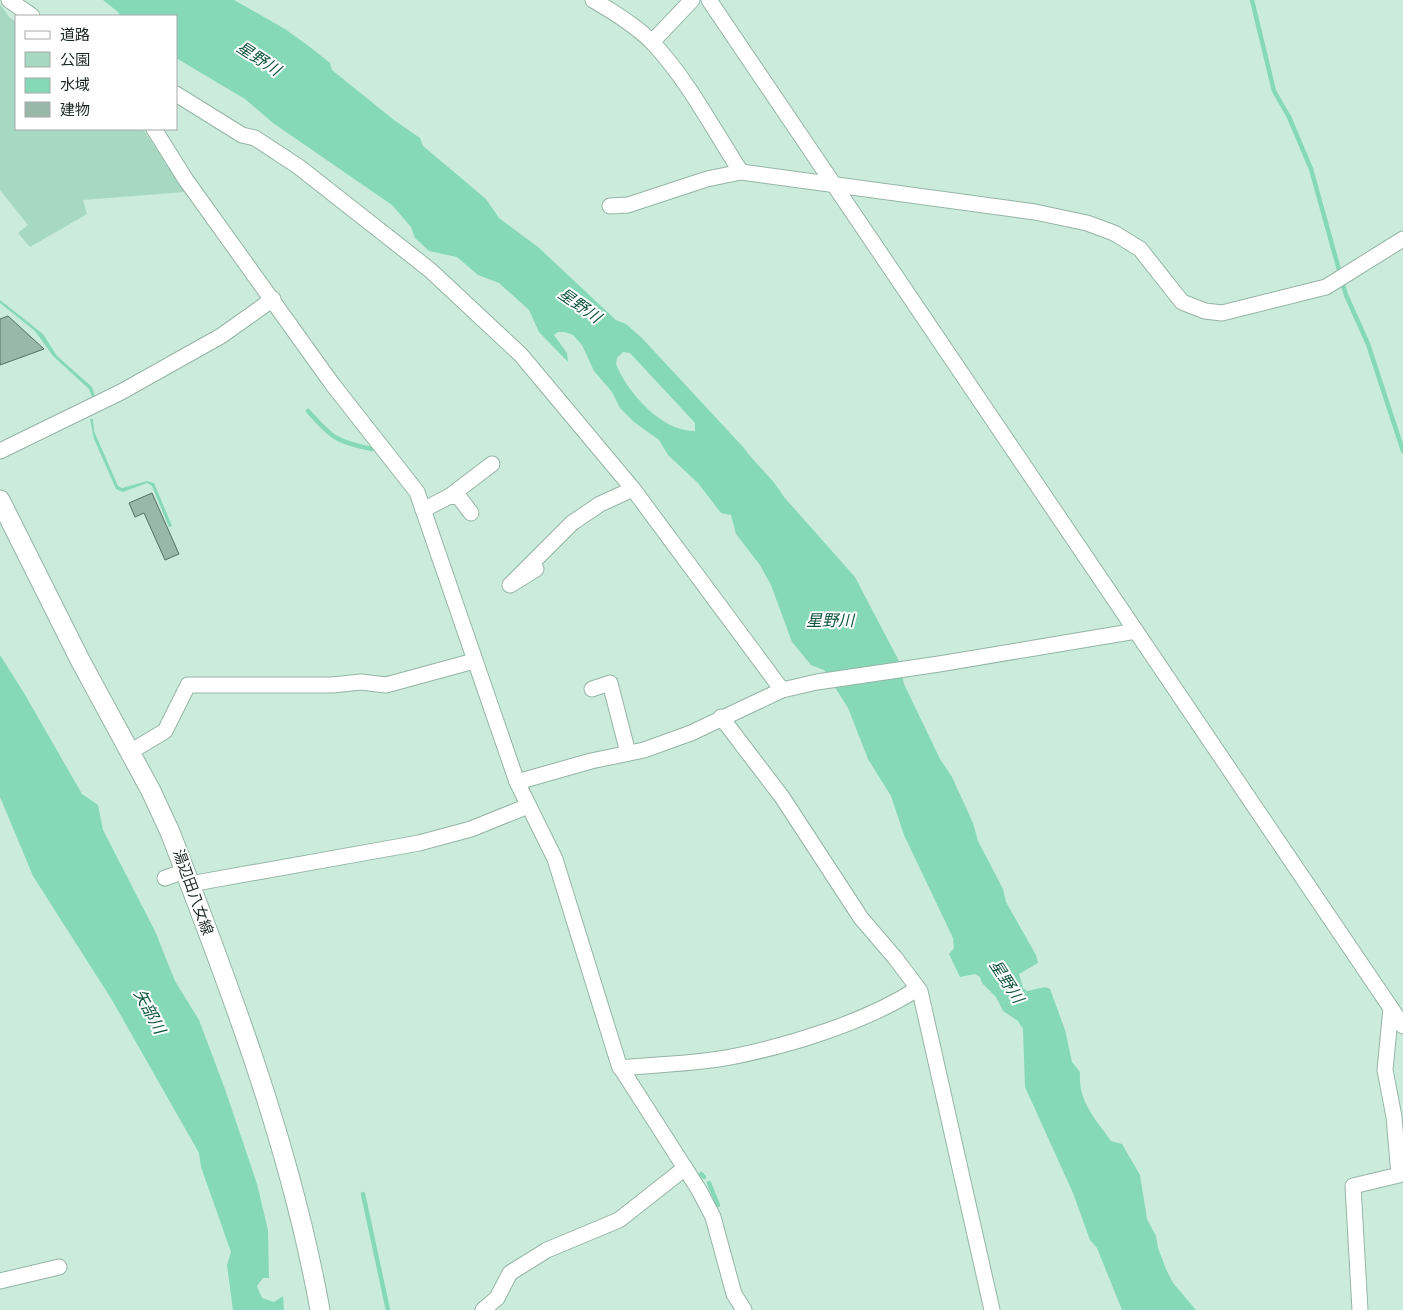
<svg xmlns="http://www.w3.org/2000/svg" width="1403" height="1310" font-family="'Asap Condensed','Noto Sans JP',sans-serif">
	<rect width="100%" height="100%" fill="#cbecdd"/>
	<polygon fill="#a6d8c2" points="0,4 9,17 16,22 16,129 143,129 185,192 83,200 87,214 30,247 18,233 28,225 0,190"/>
	<g fill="#85d9b6" fill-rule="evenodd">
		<path d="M 103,0 L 234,0 L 285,29 L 310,47 L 330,63 L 332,70 L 394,120 L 420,138 L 423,146 L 486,199 L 499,218 L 538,247 L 616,320 L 626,324 L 642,338 L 743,447 C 756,465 773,478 784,497 L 855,577 L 900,663 L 904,684 L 940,759 L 952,777 L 973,823 L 978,841 L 1003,889 L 1006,902 L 1036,955 L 1038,963 L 1019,974 L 1023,988 L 1027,991 L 1045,987 L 1050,989 L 1065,1030 L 1072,1062 L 1080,1072 C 1078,1102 1095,1118 1111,1141 L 1122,1144 L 1140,1175 L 1147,1219 L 1156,1236 L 1158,1248 L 1166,1269 L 1173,1283 L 1196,1310 L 1122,1310 L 1097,1248 L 1090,1240 L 1073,1193 L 1025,1087 L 1023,1029 L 1018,1021 L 1003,1011 L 996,997 L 982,983 L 980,977 L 975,974 L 960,977 L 949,954 L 954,948 L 953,938 L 904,835 L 891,796 L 868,759 L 848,708 L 824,670 L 811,665 L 792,642 L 771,585 L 760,565 L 736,534 L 731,515 L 721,513 L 698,483 L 668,455 L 659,440 L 634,422 L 620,408 L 612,392 L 594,371 L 582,345 L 573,335 L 565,332 L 558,332 L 554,335 L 567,353 L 568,362 L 539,332 L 529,310 L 499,283 L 478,275 L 457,257 L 429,251 L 415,238 L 411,227 L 392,205 L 273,123 L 245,99 L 176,58 L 176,16 L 120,16 L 118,12 ZM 623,352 L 630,353 L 695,423 L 695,431 C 662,432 627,392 616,364 L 617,358 Z"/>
		<polygon points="0,300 43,334 57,356 92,387 95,397 92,397 89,389 53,356 35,331 0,303"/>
		<polygon points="90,419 93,419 94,431 118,486 122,488 147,481 154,483 172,526 169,527 152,486 147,483 123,492 116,489 94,439"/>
		<polygon points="0,655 24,693 82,794 98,805 103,830 155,931 175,981 199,1020 225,1089 257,1184 268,1230 269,1278 263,1278 257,1286 262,1298 274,1302 283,1296 284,1310 233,1310 227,1265 231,1252 201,1167 199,1153 112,1000 33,876 0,797"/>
	</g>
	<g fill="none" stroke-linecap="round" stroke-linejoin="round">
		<g stroke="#85d9b6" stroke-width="4.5">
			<polyline points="1252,0 1274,91 1289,117 1311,169 1346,295 1368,344 1403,451"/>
			<path d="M 308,411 C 331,437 336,442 372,449"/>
			<polyline points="701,1174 704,1177"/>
			<polyline points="709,1183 718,1205"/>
			<polyline points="363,1194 388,1310"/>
		</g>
	</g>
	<g fill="#99b8aa" stroke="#537063">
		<polygon points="8,316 44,349 0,365 0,319"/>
		<polygon points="152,493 179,554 165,560 144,513 135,517 129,503"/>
	</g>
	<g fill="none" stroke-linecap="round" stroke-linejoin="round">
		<g stroke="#95b4a6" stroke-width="17">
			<g id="minor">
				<polyline points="9,0 32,16"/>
				<path d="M 593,0 C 614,12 635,25 652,42 C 688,80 713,129 741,172 L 1035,212 L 1087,223 L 1114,233 L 1140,249 L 1182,302 L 1205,311 L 1222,313 L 1326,287 L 1403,239"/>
				<polyline points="709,0 1403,1026"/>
				<polyline points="652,42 692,0"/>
				<polyline points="176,94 242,135 255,138 299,167 430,270 521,355 633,489 782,690"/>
				<polyline points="154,129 186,180 333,385 417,492 517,782 555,859 619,1065 699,1190 713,1217 734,1294 744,1310"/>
				<polyline points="610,206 628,205 707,179 741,172"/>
				<polyline points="0,451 121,392 221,336 273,299"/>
				<polyline points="450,496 492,464"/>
				<polyline points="423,510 450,496 459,497 471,513"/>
				<polyline points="536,569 510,585 572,523 600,504 633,489"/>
				<polyline points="592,689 610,683 628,753"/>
				<polyline points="721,717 782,797 861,918 896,959 920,991 992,1310"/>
				<polyline points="130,752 165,731 188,685 332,685 361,682 386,685 474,661"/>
				<polyline points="517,782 591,761 644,750 691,733 782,690 817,682 939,664 1136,631"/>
				<polyline points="165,878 185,871"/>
				<polyline points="190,884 419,843 471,829 528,806"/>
				<path d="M 620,1068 C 657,1064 696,1064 731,1057 C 791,1045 866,1022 917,989"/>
				<polyline points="0,1281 59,1267"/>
				<polyline points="483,1310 497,1298 510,1273 547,1250 619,1220 685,1168"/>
				<polyline points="1360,1310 1353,1186 1399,1175 1394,1117 1385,1070 1391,1008"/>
			</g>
		</g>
		<g stroke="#95b4a6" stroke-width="21">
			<path id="major" d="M 0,500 L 80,660 L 151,791 L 170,832 C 230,988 290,1144 320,1310"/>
		</g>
		<use href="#minor" stroke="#fff" stroke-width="15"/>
		<use href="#major" stroke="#fff" stroke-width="19"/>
	</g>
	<g text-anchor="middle" stroke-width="4" stroke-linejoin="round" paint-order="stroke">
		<g font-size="15" fill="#1b2722" stroke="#fff">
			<text transform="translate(193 892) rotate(70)" y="5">湯辺田八女線</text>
		</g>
		<g font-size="16" font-style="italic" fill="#10553e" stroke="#fff">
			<text transform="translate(259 58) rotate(33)" y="6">星野川</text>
			<text transform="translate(580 305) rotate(35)" y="6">星野川</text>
			<text x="830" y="626">星野川</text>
			<text transform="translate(1007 981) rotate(57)" y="6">星野川</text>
			<text transform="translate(150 1011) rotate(62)" y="6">矢部川</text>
		</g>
	</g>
	<rect x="15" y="15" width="162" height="115" fill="#ffffff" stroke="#a4a9a7"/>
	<rect x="25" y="31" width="25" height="8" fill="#ffffff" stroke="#a4a9a7"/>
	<text x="60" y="40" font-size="15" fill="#1b2722">道路</text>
	<rect x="25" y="52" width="25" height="15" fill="#a6d8c2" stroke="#a4a9a7"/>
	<text x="60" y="65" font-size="15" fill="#1b2722">公園</text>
	<rect x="25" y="78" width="25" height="15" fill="#85d9b6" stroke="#a4a9a7"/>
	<text x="60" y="90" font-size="15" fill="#1b2722">水域</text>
	<rect x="25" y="102" width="25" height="15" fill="#99b8aa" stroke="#a4a9a7"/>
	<text x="60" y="115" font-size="15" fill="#1b2722">建物</text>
</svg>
